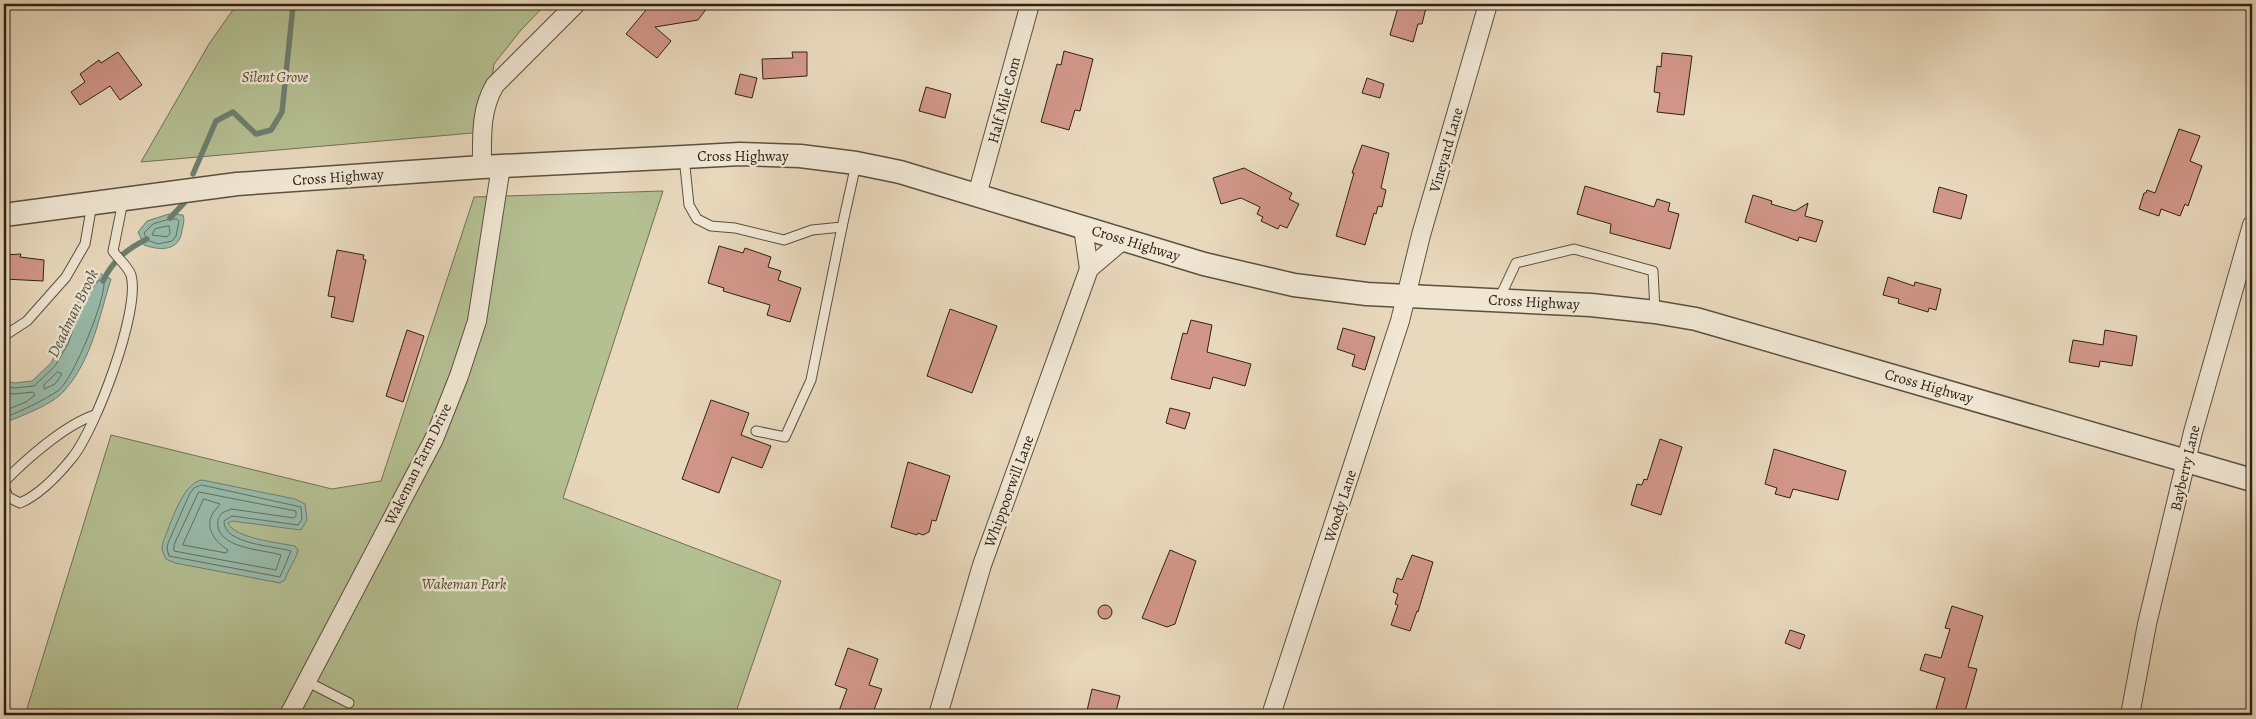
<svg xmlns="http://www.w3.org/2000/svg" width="2256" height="719" font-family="Alegreya,serif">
	<rect width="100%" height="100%" fill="#e8d8bc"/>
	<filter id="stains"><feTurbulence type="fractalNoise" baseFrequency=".004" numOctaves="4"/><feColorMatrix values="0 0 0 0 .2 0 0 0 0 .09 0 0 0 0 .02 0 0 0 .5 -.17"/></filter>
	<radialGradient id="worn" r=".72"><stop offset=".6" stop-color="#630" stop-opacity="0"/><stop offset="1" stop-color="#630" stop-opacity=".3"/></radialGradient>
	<g fill="#b4bf92" stroke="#717054">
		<polygon points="237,4 546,4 521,30 494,64 484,132 141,162 209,44"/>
		<polygon points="663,191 563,498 781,581 735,715 25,715 111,435 332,489 381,481 474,197"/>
	</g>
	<g fill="#98bbab" stroke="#6e7e6f">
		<path d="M 169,214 L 183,215 C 185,221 183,225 182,231 C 179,251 161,251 144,245 L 138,232 L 147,221 Z"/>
		<path d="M 99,273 L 111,279 C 99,317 92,360 64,391 C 52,405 21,416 4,423 L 4,380 L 14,383 L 32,381 L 51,363 L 73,320 L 80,295 Z"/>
		<path d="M 202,480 L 295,499 L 305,504 L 307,520 L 301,530 L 232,521 L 228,523 C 234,538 279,543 295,546 L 298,550 C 296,560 288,569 285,580 L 280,583 L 175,563 L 166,559 L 162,550 L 163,542 C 171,524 182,483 202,480 Z"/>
	</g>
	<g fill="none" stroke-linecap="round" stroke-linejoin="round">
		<g stroke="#636e60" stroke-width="1">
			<polygon points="170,219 177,219 179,221 176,236 172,241 158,244 147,240 144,233 153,224"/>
			<polygon points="169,226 170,233 167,237 152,235 155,229"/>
			<polygon points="58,372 62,374 55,384 44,389 44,385"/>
			<path d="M 4,386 L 14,388 L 34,386 L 55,366 L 68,344 L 85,297 L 99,280 L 104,281 C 106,299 74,377 59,390 C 42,402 22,410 4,418"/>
			<polyline points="4,392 14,394 33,392 35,395 26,402 4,411"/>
			<path d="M 202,485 L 301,507 L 302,519 L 298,525 L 232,516 L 224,521 C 223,544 274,546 291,551 L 280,577 L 169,556 L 167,549 L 168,543 L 189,495 L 194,488 Z"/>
			<path d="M 199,492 L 296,511 L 296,516 L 294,518 L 231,509 L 222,513 L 218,519 C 213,549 262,549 281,555 L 276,570 L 174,551 L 174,545 Z"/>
			<path d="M 204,499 L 220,504 C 218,508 213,511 211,517 C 206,531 217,543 228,550 L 226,553 L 183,545 Z"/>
		</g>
		<g stroke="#6e7e6f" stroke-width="5.5">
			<polyline points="193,174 216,121 233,112 256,134 271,130 282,112 293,6 296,4"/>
			<polyline points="170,218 184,203"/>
			<path d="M 103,281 C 113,260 127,249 147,239"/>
		</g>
	</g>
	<g fill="#d19689" stroke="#2e2215">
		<polygon points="651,4 710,4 698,20 655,27 671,41 657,58 626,34"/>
		<polygon points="1399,4 1427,4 1422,24 1418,24 1413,42 1390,35"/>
		<polygon points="1064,51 1093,59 1080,111 1075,110 1069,130 1041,122 1057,64 1061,65"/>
		<polygon points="118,52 142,85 120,100 110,86 80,105 71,92 85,82 80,74 99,60 101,63"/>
		<polygon points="792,52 807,52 807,76 763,79 762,59 793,58"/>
		<polygon points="1662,53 1692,56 1684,115 1657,112 1660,93 1654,92 1657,66 1661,67"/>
		<polygon points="740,74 757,78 752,98 735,94"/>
		<polygon points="1367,78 1384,84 1380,98 1362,93"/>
		<polygon points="926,87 951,94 945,118 919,111"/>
		<polygon points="2179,129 2200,136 2190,161 2202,166 2188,206 2185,204 2180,216 2161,209 2159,216 2139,209 2144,193 2146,193 2147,190 2155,193"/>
		<polygon points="1362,145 1389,153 1381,188 1386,190 1382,207 1378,206 1376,214 1374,213 1365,245 1336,236 1354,173 1352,173"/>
		<polygon points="1244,168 1292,193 1289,199 1299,204 1287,228 1280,225 1278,229 1261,221 1263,217 1257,214 1260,207 1241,198 1221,204 1213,178"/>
		<polygon points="1585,186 1654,207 1657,199 1670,203 1668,211 1679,214 1670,249 1610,233 1611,224 1577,214"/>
		<polygon points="1939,187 1967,195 1961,219 1933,212"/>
		<polygon points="1753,195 1772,201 1771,204 1795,211 1808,203 1805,216 1823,221 1816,242 1799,237 1798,241 1745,222"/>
		<polygon points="719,246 743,253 745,248 771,257 768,267 781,271 778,280 801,288 790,322 767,315 770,305 723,291 724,288 708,283"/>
		<polygon points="337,250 364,255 363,259 366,260 353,322 331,317 335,297 328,296"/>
		<polygon points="21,254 20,257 44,260 43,281 4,279 4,255"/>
		<polygon points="1888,277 1914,286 1915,282 1941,289 1936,310 1929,308 1928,312 1898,303 1899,299 1883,295"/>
		<polygon points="950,309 997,326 972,393 927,376"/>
		<polygon points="1191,320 1212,325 1207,352 1251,364 1245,386 1213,377 1210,389 1171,379 1183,333 1187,334"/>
		<polygon points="1343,328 1375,337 1365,370 1352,366 1355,355 1337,349"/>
		<polygon points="407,330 424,336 403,402 386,396"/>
		<polygon points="2105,330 2137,336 2132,366 2100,361 2099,367 2069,362 2073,340 2103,345"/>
		<polygon points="711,400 749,413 741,435 771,446 762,468 732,457 719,493 682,479"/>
		<polygon points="1170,408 1190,413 1185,429 1166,423"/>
		<polygon points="1660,439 1682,447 1661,515 1631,505 1637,484 1642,485 1644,479 1647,480"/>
		<polygon points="1774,449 1846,471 1838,500 1793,489 1790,498 1775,494 1777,488 1765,484"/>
		<polygon points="908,462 950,476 936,521 932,520 929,532 923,535 918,533 917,535 891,527"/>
		<polygon points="1170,550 1196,561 1175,624 1167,627 1142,618"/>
		<polygon points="1412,555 1433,562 1418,612 1417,611 1410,631 1391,625 1398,605 1395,604 1398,594 1393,592 1397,578 1402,580"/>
		<circle cx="1105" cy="612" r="7"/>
		<polygon points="1952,606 1983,616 1968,667 1977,669 1964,715 1940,715 1941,711 1936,709 1945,678 1920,670 1925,654 1941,658 1950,629 1945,628"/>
		<polygon points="1790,630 1805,635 1800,649 1785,643"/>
		<polygon points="848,648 878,659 869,685 882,689 872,715 850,715 839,711 847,689 835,685"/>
		<polygon points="1092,689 1120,696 1115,715 1086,715"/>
	</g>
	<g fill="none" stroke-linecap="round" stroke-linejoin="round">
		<g stroke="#5c503f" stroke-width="11">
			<g id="service">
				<polyline points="684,157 689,205 697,219 711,226 735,228 784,240 812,230 842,227 856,164"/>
				<polyline points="1499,299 1516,263 1574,249 1653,271 1655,311"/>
				<polyline points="4,336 27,321 66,277 85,244 92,204"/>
				<polyline points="756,431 785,437 811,380 842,227"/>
				<path d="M 4,482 C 25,460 66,424 95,415"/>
				<path d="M 4,486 L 8,497 L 20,503 C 39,495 59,474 72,458 C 95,430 141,310 131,275 C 127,265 119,260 113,251 L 123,201"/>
				<polyline points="306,681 349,703"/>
			</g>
		</g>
		<g stroke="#5c503f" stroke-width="20">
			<g id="minor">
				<path d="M 482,167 C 482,138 480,110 495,85 L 576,4"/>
				<polyline points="977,195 1030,4"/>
				<polyline points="1083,228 1089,269"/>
				<polyline points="289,715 434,439 459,376 477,321 501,166"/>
				<polyline points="938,715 982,565 1089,269 1123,240"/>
				<polyline points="1271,715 1400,321 1421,235 1488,4"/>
				<polyline points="2130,715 2147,624 2193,432 2252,225"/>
			</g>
		</g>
		<g stroke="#5c503f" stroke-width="25">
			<polyline id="tertiary" points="4,215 237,184 482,167 684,157 740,154 800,156 856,163 900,172 1204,264 1294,285 1367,294 1591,305 1655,312 1696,319 2252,480"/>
		</g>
		<use href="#service" stroke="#f0e6d3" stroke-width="9"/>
		<use href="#minor" stroke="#f0e6d3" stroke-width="18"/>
		<use href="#tertiary" stroke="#f0e6d3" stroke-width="22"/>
	</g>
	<g text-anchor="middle" stroke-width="5" stroke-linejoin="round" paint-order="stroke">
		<g font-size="15" font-style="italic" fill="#504934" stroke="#f0e6d3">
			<text x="275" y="82">Silent Grove</text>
			<text x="464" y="589">Wakeman Park</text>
		</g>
		<g font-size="15" fill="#2e2215" stroke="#f0e6d3">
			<text transform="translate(1004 100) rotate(-75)" y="5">Half Mile Com</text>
			<text transform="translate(1446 150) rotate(-74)" y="5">Vineyard Lane</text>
			<text x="743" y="161">Cross Highway</text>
			<text transform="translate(338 177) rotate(-4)" y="5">Cross Highway</text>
			<text transform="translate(1136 243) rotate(17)" y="5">Cross Highway</text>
			<text transform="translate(1534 302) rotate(3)" y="5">Cross Highway</text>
			<text transform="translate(1929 386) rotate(16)" y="5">Cross Highway</text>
			<text transform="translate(418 464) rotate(-64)" y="5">Wakeman Farm Drive</text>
			<text transform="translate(2185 468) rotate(-77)" y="5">Bayberry Lane</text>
			<text transform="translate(1009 491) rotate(-70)" y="5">Whippoorwill Lane</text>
			<text transform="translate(1340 506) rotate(-72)" y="5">Woody Lane</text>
		</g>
		<g font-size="16" font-style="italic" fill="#4e5042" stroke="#f0e6d3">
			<text transform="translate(72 313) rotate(-64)" y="6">Deadman Brook</text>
		</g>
	</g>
	<rect width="2256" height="719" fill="none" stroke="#e8d8bc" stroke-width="20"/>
	<rect x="5" y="5" width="2246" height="709" fill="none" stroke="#2e2215" stroke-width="2.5"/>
	<rect x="10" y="10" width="2236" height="699" fill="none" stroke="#2e2215"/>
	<rect width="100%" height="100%" filter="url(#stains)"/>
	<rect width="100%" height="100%" fill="url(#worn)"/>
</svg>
